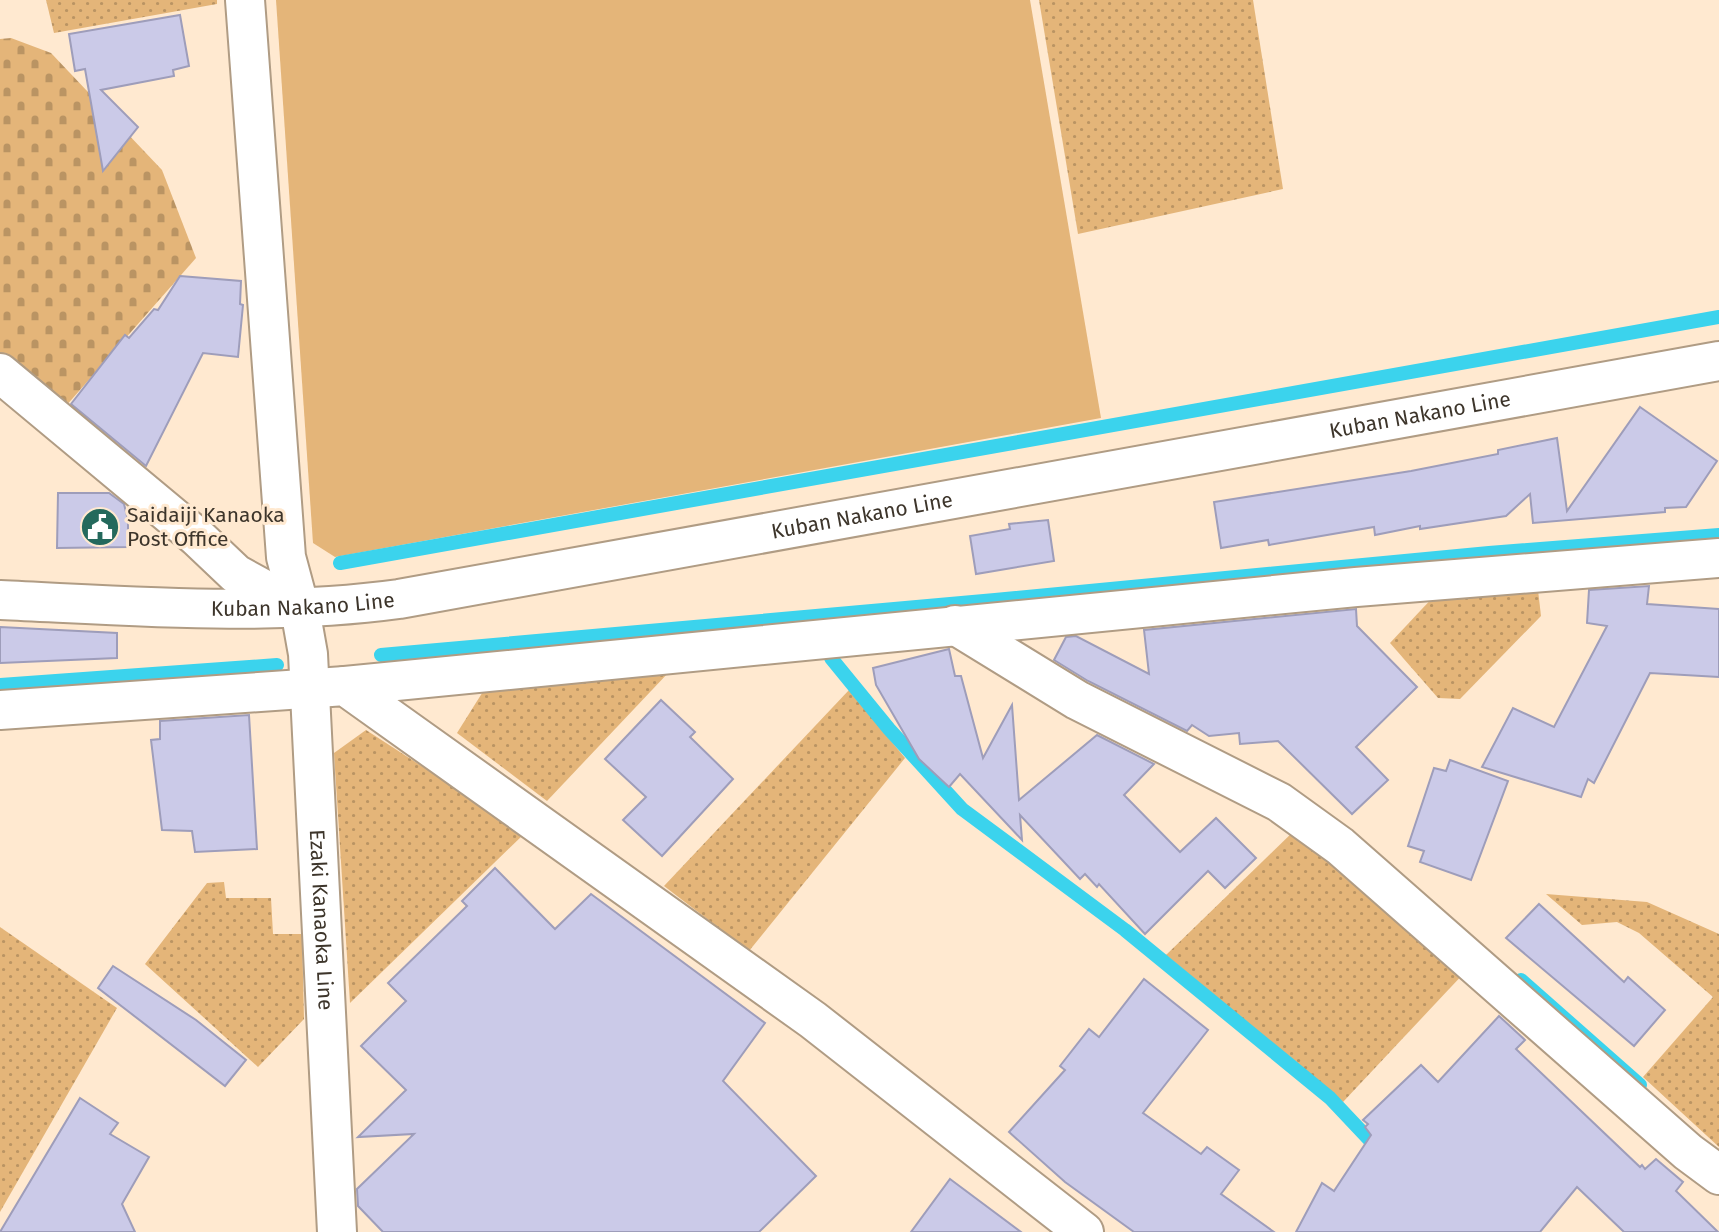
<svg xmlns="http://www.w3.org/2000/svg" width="1719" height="1232" font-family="'Fira Sans',sans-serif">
	<defs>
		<pattern id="grass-dots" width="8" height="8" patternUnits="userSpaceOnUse" patternTransform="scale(1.75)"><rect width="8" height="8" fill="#e4b579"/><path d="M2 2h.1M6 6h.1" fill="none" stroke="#ba9463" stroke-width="1.8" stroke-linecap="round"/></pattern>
		<pattern id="cemetery-stones" width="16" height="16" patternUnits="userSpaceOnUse" patternTransform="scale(1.75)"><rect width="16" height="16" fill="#e4b579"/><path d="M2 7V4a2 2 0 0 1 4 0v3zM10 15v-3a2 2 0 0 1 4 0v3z" fill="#ba9463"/></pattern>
	</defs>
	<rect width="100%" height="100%" fill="#ffe9d0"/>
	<g fill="url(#grass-dots)">
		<polygon points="46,0 217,0 217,4 54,33"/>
		<polygon points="1039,0 1253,0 1283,189 1078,234"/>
		<polygon points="1538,590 1541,616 1460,699 1438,698 1390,643 1437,593"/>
		<polygon points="669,672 547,801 457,733 484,690"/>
		<polygon points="849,690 905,758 749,951 664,886"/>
		<polygon points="366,730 525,833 350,1003 334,753"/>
		<polygon points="1298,827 1466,971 1343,1102 1166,955"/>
		<polygon points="224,882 226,898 271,898 273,934 302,934 304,1019 258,1067 145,964 207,883"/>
		<polygon points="1546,894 1647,902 1719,934 1719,1147 1643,1077 1713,997 1639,933 1617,922 1582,925"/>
		<polygon points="0,927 117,1008 0,1212"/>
	</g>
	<polygon fill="url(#cemetery-stones)" points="11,38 51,53 162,170 196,258 65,407 0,357 0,39"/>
	<polygon fill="#e4b579" points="276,0 1030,0 1101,418 335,557 313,543"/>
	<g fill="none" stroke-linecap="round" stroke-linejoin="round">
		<g stroke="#3bd3ed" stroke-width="14">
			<polyline points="340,563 1719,317"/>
			<polyline points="381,655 995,600 1489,553 1719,535"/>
			<polyline points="831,658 889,729 962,809 1125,930 1330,1098 1380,1151"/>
			<polyline points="0,685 277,665"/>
			<polyline points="1521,980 1640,1085"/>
		</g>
	</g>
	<g fill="#cbcae8" stroke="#9e9dba" stroke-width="2">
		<polygon points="180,15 189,66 173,70 174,76 101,90 138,127 103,171 85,69 75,71 69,34"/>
		<polygon points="180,276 241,281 240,304 243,305 238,357 203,353 146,466 71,404 125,335 129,338 154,309 158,310"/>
		<polygon points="1640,407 1717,461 1686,507 1665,508 1665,512 1533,523 1530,494 1506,516 1420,529 1420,526 1375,535 1374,527 1269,545 1268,540 1221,548 1214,502 1411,471 1498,454 1498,450 1557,438 1567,511"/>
		<polygon points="58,493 109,493 124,504 128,520 128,547 57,548"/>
		<polygon points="1048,520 1054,561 976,574 970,536 1010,529 1009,524"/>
		<polygon points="1649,586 1647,604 1719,609 1719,677 1650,673 1594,783 1588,779 1581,797 1482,767 1513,708 1554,727 1607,626 1587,623 1589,590"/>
		<polygon points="1356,609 1357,626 1417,687 1356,747 1388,780 1352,814 1278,741 1240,744 1239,733 1209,736 1192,725 1187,731 1088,681 1054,660 1066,637 1076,636 1149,674 1144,630"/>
		<polygon points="0,627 117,633 117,658 0,663"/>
		<polygon points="949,649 955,676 961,676 983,758 1012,705 1019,800 1097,735 1154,764 1124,795 1180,852 1216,818 1256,858 1225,888 1208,871 1145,934 1099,884 1097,887 1085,874 1080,879 1020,815 1022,840 960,774 949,787 919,759 876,685 873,668"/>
		<polygon points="661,700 695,732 690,737 733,779 662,856 623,820 646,797 605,759"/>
		<polygon points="249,715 257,849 195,852 192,831 162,830 151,740 160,739 160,721"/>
		<polygon points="1450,760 1508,781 1471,880 1420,862 1424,851 1408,846 1434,768 1446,771"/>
		<polygon points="495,868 555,929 591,894 765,1023 723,1081 816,1176 759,1232 383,1232 358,1206 357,1189 414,1134 358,1137 406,1090 361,1046 406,1001 388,983 467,906 462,901"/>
		<polygon points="1539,904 1624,982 1628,977 1665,1010 1634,1046 1506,938"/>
		<polygon points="113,966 196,1020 246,1060 225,1086 98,988"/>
		<polygon points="1144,979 1208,1030 1143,1113 1201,1154 1207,1147 1239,1170 1221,1194 1274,1232 1134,1232 1065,1182 1009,1132 1065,1070 1060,1066 1089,1029 1099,1037"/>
		<polygon points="1499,1016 1525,1040 1516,1049 1640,1167 1642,1165 1645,1169 1656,1159 1683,1182 1676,1191 1718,1232 1624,1232 1577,1187 1540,1232 1296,1232 1322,1183 1334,1191 1371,1135 1365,1127 1368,1124 1363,1120 1421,1065 1438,1082"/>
		<polygon points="80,1098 118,1123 110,1134 149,1157 122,1204 135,1232 0,1232"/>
		<polygon points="950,1179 1021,1232 911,1232"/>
	</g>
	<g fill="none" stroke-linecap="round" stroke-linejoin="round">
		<g stroke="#b09c84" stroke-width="42">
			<g id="minor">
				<polyline points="245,0 286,557 300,609"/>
				<polyline points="0,373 197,537 236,574 300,609"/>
				<polyline points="955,625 1077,700 1279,802 1340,846 1688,1152 1719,1175"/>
				<polyline points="345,686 1356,587 1719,558"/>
				<polyline points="0,710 345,686 813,1020 1084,1232"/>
			</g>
		</g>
		<g stroke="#b09c84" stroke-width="42">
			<g id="major">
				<path id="s1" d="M 0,600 C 133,606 266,617 399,599 L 1719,361"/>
				<path id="s2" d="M 300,609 L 308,654 L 337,1232"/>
			</g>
		</g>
		<use href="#minor" stroke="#fff" stroke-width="38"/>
		<use href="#major" stroke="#fff" stroke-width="38"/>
	</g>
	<defs>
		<g id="civic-disc" transform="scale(2.0125)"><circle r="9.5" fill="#24695c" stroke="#ffe9d0"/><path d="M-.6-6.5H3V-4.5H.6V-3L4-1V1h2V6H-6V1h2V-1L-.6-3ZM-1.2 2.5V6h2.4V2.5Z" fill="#fff"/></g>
	</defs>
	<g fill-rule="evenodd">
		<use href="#civic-disc" x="100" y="527"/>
	</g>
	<g text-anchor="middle" stroke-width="6" stroke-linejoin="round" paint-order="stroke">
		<g font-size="21" fill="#3d352b" stroke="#ffe9d0">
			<text dy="7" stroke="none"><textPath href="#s1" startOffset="1437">Kuban Nakano Line</textPath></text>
			<text dy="7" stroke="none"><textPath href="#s1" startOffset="870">Kuban Nakano Line</textPath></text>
			<text dy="7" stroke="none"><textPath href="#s1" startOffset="303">Kuban Nakano Line</textPath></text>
			<text dy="7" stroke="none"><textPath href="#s2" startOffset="312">Ezaki Kanaoka Line</textPath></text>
		</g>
		<g font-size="21" fill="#3d352b" stroke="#ffe9d0" text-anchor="start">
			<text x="127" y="522">Saidaiji Kanaoka<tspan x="127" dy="24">Post Office</tspan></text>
		</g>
	</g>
</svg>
